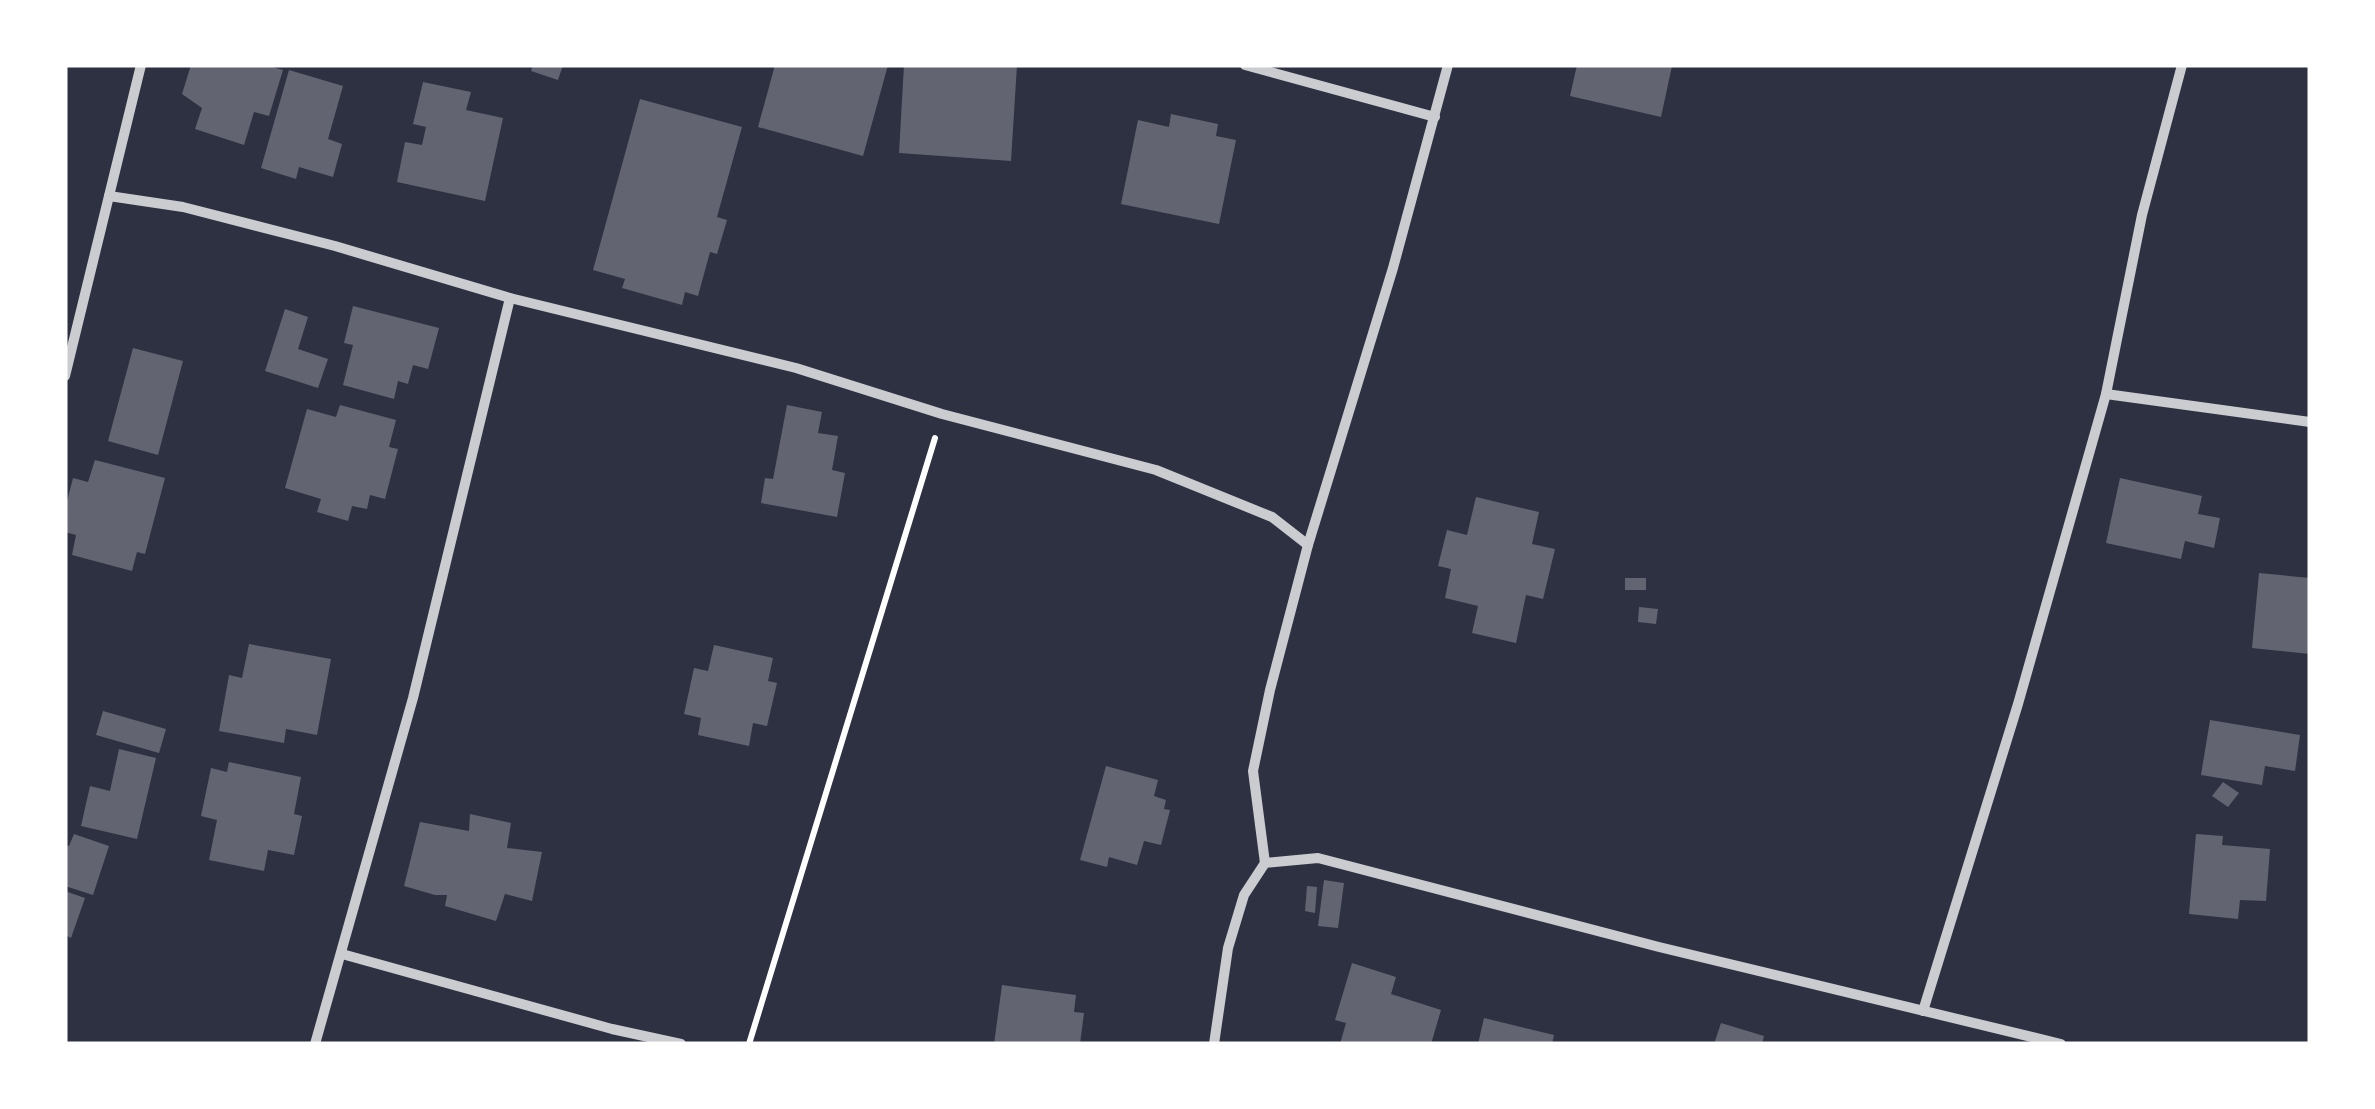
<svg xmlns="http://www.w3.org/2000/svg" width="2375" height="1109" font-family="'Crimson Pro',serif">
	<rect width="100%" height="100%" fill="#2d3142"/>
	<g fill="#626471">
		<polygon points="191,65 266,65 283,70 269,116 254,112 244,145 195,129 202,108 182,94"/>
		<polygon points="533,65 563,65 558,80 531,71"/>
		<polygon points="775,65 888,65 863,156 758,127"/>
		<polygon points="904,65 1017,65 1011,161 899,153"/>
		<polygon points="1577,65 1672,66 1661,117 1570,96"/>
		<polygon points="289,70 343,86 328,139 342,144 333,177 299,167 296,179 261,168"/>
		<polygon points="423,82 471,92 466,110 503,118 485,201 397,182 405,142 422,145 426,127 413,124"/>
		<polygon points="640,99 742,127 717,217 727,220 717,254 710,252 698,296 685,292 682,305 622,288 625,279 593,270"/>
		<polygon points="1171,114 1218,124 1216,136 1236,140 1219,224 1121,204 1138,120 1169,127"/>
		<polygon points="353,306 439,328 428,369 413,365 408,384 398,381 394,399 343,385 353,345 344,343"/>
		<polygon points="285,309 308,317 298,349 328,359 318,388 265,371"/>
		<polygon points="133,348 183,361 158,455 108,441"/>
		<polygon points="340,405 396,420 389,447 398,449 385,499 370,495 367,509 352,506 348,521 317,512 321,499 285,488 307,409 336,417"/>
		<polygon points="787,405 822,412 818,433 838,436 832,470 845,473 837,517 761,503 765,478 773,479"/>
		<polygon points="95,460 165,478 145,554 137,552 132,571 72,555 76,535 65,532 65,509 73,478 88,482"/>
		<polygon points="2120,478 2202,496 2198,514 2220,518 2214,548 2185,541 2181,559 2106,543"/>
		<polygon points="1476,497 1539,512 1532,544 1555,549 1543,599 1526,595 1516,643 1472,633 1478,606 1445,598 1451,569 1438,566 1447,530 1467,535"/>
		<polygon points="2259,573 2310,578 2310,654 2252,648"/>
		<rect x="1625" y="578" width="21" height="12"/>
		<polygon points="1639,607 1658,609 1656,624 1638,622"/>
		<polygon points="249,644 331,659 317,735 286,729 284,743 219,731 229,675 242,678"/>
		<polygon points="714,645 773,658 768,681 777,683 767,726 753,723 749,746 698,735 701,718 684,714 694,668 708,671"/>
		<polygon points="103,711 166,729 159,753 96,735"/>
		<polygon points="2210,720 2300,735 2295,771 2265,766 2262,785 2201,775"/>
		<polygon points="119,749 156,758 137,839 81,826 90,786 110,791"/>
		<polygon points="229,762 301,777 294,814 302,816 294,855 268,850 264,871 209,860 217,820 201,816 211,768 227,772"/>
		<polygon points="1106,766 1158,780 1154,796 1166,800 1164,809 1170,810 1161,845 1144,841 1137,865 1109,857 1107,867 1080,860"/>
		<polygon points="2223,782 2239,793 2228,807 2212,796"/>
		<polygon points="470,814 511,823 507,848 542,852 532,901 505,894 496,921 445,906 447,895 435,895 404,886 420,822 469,831"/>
		<polygon points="74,834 109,846 93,895 65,886 65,845 69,846"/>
		<polygon points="2196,834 2223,836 2222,845 2270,849 2266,901 2240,900 2238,919 2189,914"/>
		<polygon points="1324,880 1344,883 1338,928 1318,926"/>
		<polygon points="1307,886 1317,887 1315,913 1305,911"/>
		<polygon points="65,891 85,898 71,938 65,935"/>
		<polygon points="1352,963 1396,977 1391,994 1441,1010 1431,1044 1340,1044 1346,1023 1335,1020"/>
		<polygon points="1002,985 1076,995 1074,1012 1084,1013 1080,1044 994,1044"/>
		<polygon points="1484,1018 1554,1035 1552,1044 1478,1044"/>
		<polygon points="1721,1023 1764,1036 1762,1044 1714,1044"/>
	</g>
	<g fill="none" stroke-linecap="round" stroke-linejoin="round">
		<polyline stroke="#fff" stroke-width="6" points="749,1044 935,438"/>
		<g stroke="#caccd0" stroke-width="10">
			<polyline points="1245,65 1435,117"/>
			<polyline points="109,196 183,207 335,246 510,298 796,368 942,414 1156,470 1272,517 1308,545"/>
			<polyline points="65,376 141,65"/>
			<polyline points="2106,394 2310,422"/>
			<polyline points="1265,863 1253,771 1270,690 1308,545 1393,268 1448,65"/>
			<polyline points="342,954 612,1029 681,1044"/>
			<polyline points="1923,1011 2018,704 2106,394 2142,215 2182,65"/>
			<polyline points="315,1044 413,698 510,298"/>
			<polyline points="1214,1044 1228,948 1244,895 1265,863 1318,858 1659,947 2061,1044"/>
		</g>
	</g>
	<rect width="2375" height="1109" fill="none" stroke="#ffffff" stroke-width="135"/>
</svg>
